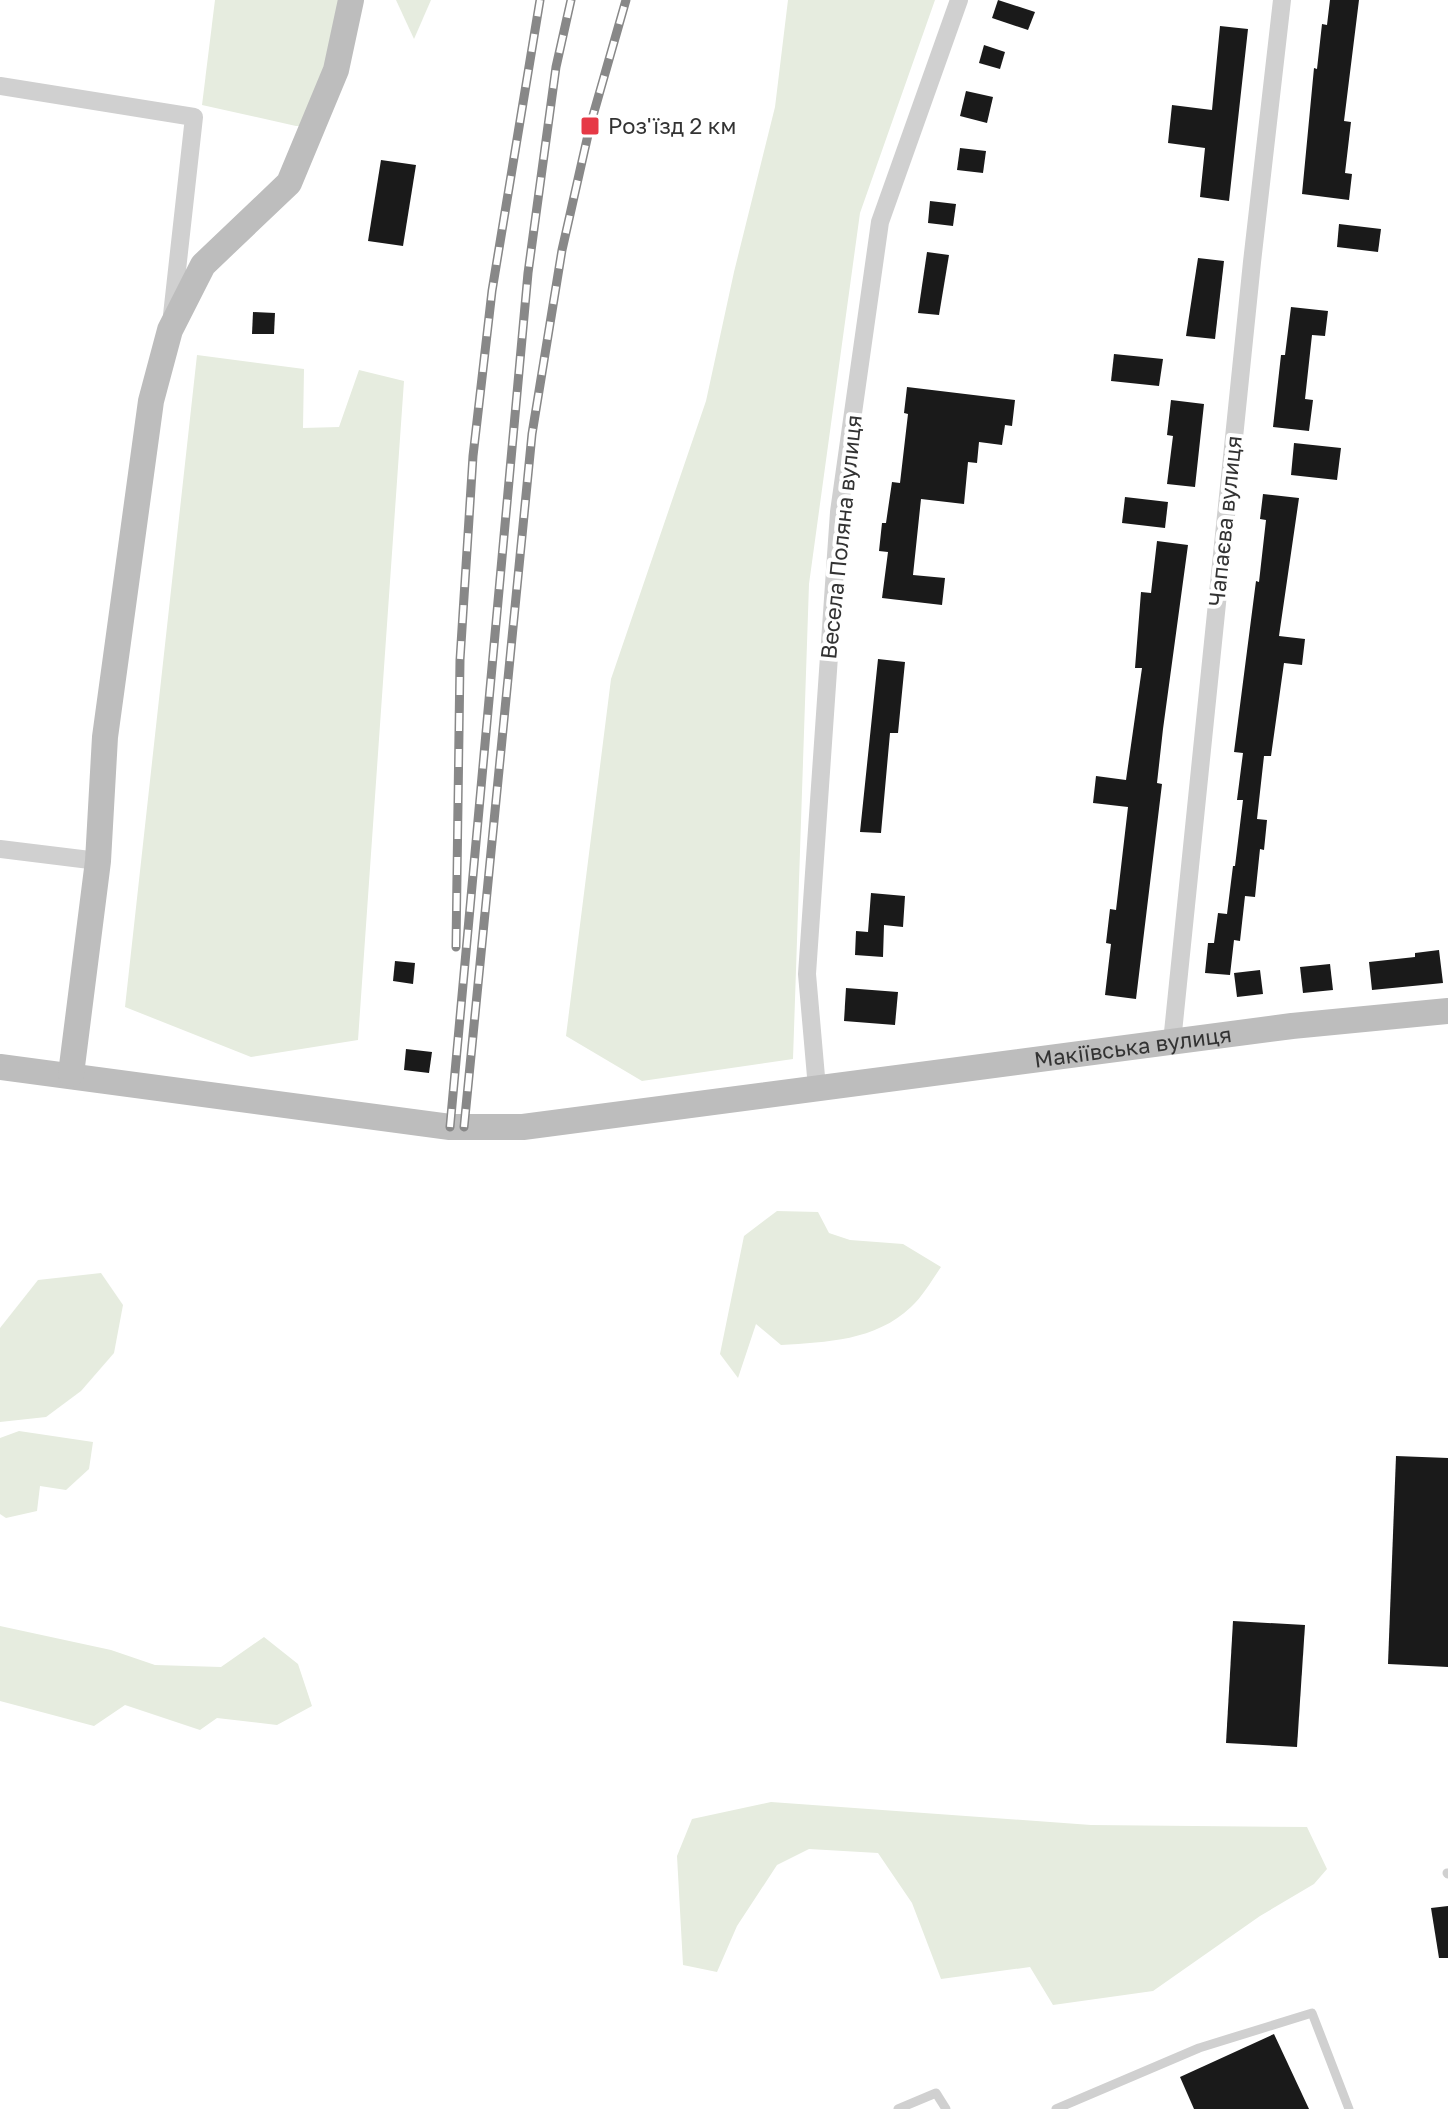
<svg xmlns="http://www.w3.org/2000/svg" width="1448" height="2109" font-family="'Golos Text',sans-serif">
	<rect width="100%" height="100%" fill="#fff"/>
	<g fill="#e6ecdf">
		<polygon points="215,0 348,0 313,126 296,126 202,105"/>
		<polygon points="396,0 431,0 414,39"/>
		<polygon points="788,0 935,0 860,213 809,584 793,1059 642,1081 566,1036 611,679 706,401 734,272 775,107"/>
		<polygon points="197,355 304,369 303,428 339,427 359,370 404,381 358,1040 251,1057 125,1007"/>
		<path d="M 777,1211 L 818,1212 L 829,1233 L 850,1240 L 903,1244 L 941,1267 C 932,1280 923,1296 911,1307 C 875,1341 827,1342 781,1345 L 756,1324 L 738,1378 L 720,1354 L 744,1236 Z"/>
		<polygon points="101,1273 123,1305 114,1353 81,1391 46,1417 0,1422 0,1328 38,1280"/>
		<polygon points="19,1431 93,1442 89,1469 66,1490 40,1486 37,1511 6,1518 0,1514 0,1438"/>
		<polygon points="0,1626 111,1650 155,1665 221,1667 264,1637 298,1664 312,1706 277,1725 217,1718 200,1730 125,1705 94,1726 0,1701"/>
		<polygon points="771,1802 1091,1825 1307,1827 1327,1869 1314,1884 1260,1916 1153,1991 1053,2005 1030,1967 941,1979 912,1903 878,1853 809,1849 777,1865 737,1926 717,1972 683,1965 677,1856 692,1819"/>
	</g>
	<g fill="#1a1a1a">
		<polygon points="998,0 1035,12 1028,30 992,18"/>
		<polygon points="1330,0 1359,0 1344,121 1351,122 1345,173 1352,174 1349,200 1302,194 1314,68 1317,69 1322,24 1327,25"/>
		<polygon points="1220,26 1248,29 1229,201 1200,197 1205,148 1168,143 1172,105 1212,110"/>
		<polygon points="984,45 1005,52 1000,69 979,63"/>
		<polygon points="966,91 993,97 987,123 960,116"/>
		<polygon points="960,148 986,151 983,173 957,170"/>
		<polygon points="381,160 416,165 403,246 368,241"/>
		<polygon points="930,201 956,204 953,226 928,223"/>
		<polygon points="1339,224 1381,229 1378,252 1337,247"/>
		<polygon points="927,252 949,255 939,315 918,313"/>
		<polygon points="1198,258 1224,261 1215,339 1186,336"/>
		<polygon points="1291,307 1328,311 1325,336 1312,335 1305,399 1313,400 1309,431 1273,427 1281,355 1285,355"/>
		<polygon points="253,312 275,313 274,334 252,334"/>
		<polygon points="1114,354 1163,359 1159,386 1111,381"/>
		<polygon points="907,387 1015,400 1012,426 1005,425 1002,445 979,442 977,463 968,462 964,504 921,499 913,575 945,578 942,605 882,598 888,552 879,551 882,523 886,523 892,482 900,483 908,414 904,413"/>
		<polygon points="1171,400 1204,404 1195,487 1167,484 1173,436 1167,435"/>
		<polygon points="1294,443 1341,448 1337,480 1291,475"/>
		<polygon points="1263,494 1299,498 1279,636 1305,639 1302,665 1284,663 1271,756 1264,756 1257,819 1267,820 1264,850 1260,849 1255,897 1245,896 1240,941 1234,940 1230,975 1205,973 1208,943 1214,943 1218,913 1227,914 1233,866 1235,866 1243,800 1237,800 1243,753 1234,752 1256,581 1259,582 1266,520 1260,519"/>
		<polygon points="1125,497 1168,502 1165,528 1122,523"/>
		<polygon points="1157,541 1188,545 1163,729 1157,783 1162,784 1136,999 1105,995 1111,944 1106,943 1110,909 1116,910 1128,807 1093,803 1096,776 1126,780 1142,668 1135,668 1141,592 1151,593"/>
		<polygon points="878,659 905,662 898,733 890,733 881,833 860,832"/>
		<polygon points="871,893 905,896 903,927 884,925 883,957 855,955 856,931 868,932"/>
		<polygon points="1439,950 1443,983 1372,990 1369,962 1415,957 1415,953"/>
		<polygon points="395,961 415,963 413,984 393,981"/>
		<polygon points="1330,964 1333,990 1303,993 1300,967"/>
		<polygon points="1260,970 1263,994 1237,997 1234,973"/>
		<polygon points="846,988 898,992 895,1025 844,1021"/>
		<polygon points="406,1049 432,1052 429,1073 404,1070"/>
		<polygon points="1396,1456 1448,1458 1448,1667 1388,1664"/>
		<polygon points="1233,1621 1305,1625 1297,1747 1226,1743"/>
		<polygon points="1448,1906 1448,1958 1439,1958 1431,1908"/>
		<polygon points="1274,2034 1309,2109 1194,2109 1180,2077"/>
	</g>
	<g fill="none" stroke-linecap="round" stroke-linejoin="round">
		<g stroke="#d0d0d0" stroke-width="9">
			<polyline points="1447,1873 1448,1874"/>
			<polyline points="898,2109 936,2093 946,2109"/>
			<polyline points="1056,2109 1199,2048 1312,2013 1349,2109"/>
		</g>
		<g stroke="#d0d0d0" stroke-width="18">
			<polyline points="0,86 194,117 172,315"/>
			<polyline points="0,849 98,861"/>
			<polyline points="1172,1042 1252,262 1282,0"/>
			<polyline points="817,1088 807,974 839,512 880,222 959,0"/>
		</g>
		<g stroke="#bdbdbd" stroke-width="26">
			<path id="s1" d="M 0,1067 L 450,1127 L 523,1127 L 1292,1026 L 1448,1011"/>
			<polyline points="71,1074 98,861 105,737 151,401 170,330 203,265 289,183 336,70 351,0"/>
		</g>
		<g stroke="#888" stroke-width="9">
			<g id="rail">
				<polyline points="456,947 460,660 473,456 492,291 540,0"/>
				<polyline points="450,1127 528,273 556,67 571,0"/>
				<polyline points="464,1127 532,434 562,250 590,126 626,0"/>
			</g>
		</g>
		<use href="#rail" stroke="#fff" stroke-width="6" stroke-dasharray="18" stroke-linecap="butt"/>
	</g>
	<rect fill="#e63946" stroke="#fff" stroke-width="3" x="580" y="116" width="20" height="20" rx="4"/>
	<g text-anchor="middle" stroke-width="8" stroke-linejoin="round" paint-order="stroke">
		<g font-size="22" fill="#333" stroke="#fff" text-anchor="start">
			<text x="608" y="134">Роз'їзд 2 км</text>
		</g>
		<g font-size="22" fill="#333" stroke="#fff">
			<text transform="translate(1225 521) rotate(-84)" y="8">Чапаєва вулиця</text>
			<text transform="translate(841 537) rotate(-84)" y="8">Весела Поляна вулиця</text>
			<text dy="8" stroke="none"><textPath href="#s1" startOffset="1142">Макіївська вулиця</textPath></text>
		</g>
	</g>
</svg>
